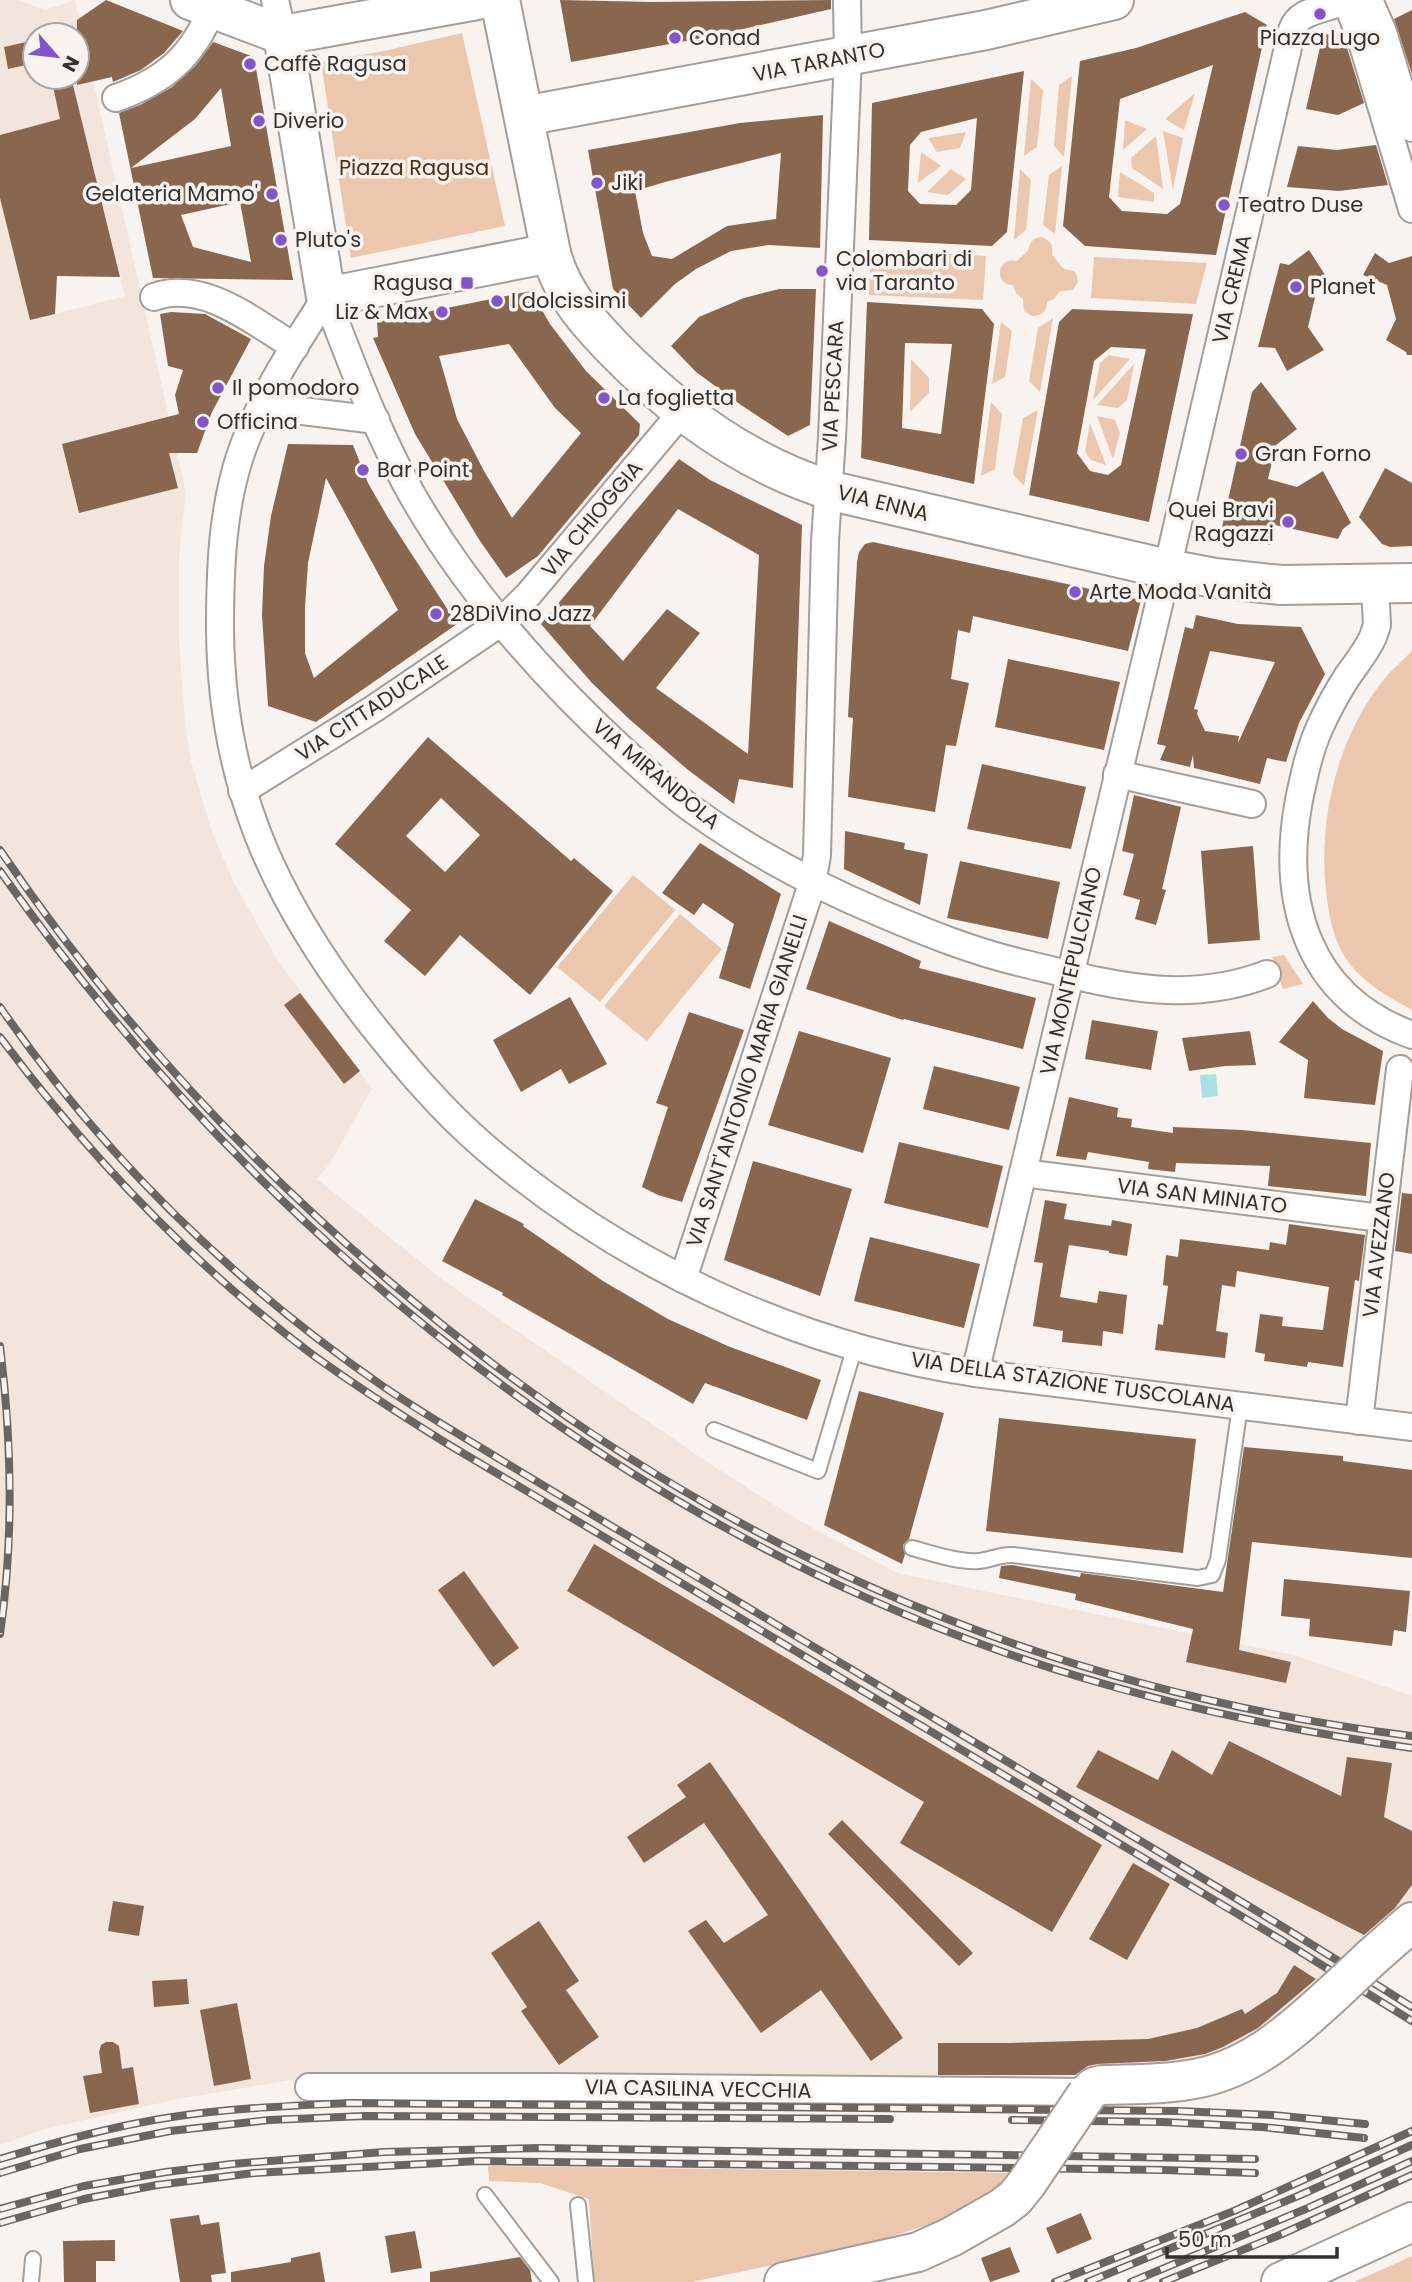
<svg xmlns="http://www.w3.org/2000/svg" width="1412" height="2282" font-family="Poppins,sans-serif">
	<rect width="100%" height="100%" fill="#f9f3ef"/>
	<path fill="#f2e5db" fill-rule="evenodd" d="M 0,0 L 19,0 L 45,10 L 75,0 L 186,493 L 179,555 L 179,642 L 185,723 L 191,761 L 211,829 L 233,881 L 277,959 L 372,1088 L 331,1162 L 317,1179 L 443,1280 L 707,1462 L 800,1521 L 897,1573 L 1294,1655 L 1412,1696 L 1412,1905 L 1254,2037 L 1205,2057 L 1135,2074 L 1002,2077 L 297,2079 L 178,2099 L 45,2129 L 0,2145 L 0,198 L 30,320 L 125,296 L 80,115 L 0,135 ZM 69,33 L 70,35 L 77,35 L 81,84 L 54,89 L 51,77 L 35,77 L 35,63 L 8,69 L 4,47 L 35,41 L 35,35 ZM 161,419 L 178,488 L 79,513 L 62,444 Z"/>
	<g fill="#ebc7ae">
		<polygon points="462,33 505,226 351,258 321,62 384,51"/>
		<polygon points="1072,76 1064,157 1054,146 1059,85"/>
		<polygon points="1031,79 1043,90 1037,147 1024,156"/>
		<polygon points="1195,93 1184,130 1165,119"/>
		<polygon points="1125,120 1147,129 1123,150"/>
		<polygon points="1163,131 1183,138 1173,190"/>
		<polygon points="966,132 960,148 937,152 928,138"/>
		<polygon points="1156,136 1163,189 1132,168 1131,158"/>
		<polygon points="921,152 941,166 918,183"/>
		<polygon points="1062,166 1055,234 1043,225 1049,175"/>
		<polygon points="951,169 966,179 948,195 927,192"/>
		<polygon points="1020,169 1031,180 1026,230 1014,240"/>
		<polygon points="1120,172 1154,193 1154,202 1118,197"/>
		<path d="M 1041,237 C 1050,240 1054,246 1052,255 C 1056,258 1059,265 1063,268 C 1071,273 1076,266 1078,282 L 1073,290 L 1060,291 L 1054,299 L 1047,302 C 1047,311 1041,316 1032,316 L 1024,311 L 1023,299 L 1016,293 L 1013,285 C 1004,285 999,279 1000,270 C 1002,262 1009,259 1017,261 C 1020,257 1026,254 1028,250 C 1031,242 1031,239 1041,237 Z"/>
		<polygon points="871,250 986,256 983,300 869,295"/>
		<polygon points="1094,257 1207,263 1196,304 1091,298"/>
		<polygon points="1053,318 1040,392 1029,381 1038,328"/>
		<polygon points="1001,322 1012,331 1005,377 992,384"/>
		<polygon points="1109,355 1130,359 1093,400 1100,363"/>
		<polygon points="911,359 929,378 929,393 910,412"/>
		<polygon points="1134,364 1127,400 1118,408 1097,405"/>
		<polygon points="991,402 1002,414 995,469 981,476"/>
		<polygon points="1038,410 1024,486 1013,474 1023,418"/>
		<polygon points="1097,416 1115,420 1120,433 1113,459"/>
		<polygon points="1090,423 1106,465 1091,460 1085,452"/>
		<path d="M 1412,651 L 1412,1010 C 1387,996 1361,982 1345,957 C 1333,938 1328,913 1326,890 C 1318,818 1338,735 1385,678 C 1393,669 1403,660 1412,651 Z"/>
		<polygon points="633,875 675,910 600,1002 557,967"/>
		<polygon points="680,914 722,949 647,1041 604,1006"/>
		<polygon points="1284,955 1303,984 1283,989 1272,957"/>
		<polygon points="488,2166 1023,2173 981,2208 858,2247 692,2282 594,2282 589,2199 540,2183 489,2181"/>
		<polygon points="1412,2256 1412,2282 1354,2282"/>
	</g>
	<polygon fill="#aae1e5" points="1216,1074 1218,1096 1202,1098 1200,1075"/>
	<g fill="#89674e" fill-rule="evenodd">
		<polygon points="106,0 183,31 164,53 141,70 113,82 112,77 77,85 77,20"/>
		<polygon points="560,0 652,2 831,0 831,9 708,37 571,62"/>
		<polygon points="1412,10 1412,74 1394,19"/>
		<path d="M 1245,12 L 1267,25 L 1216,255 L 1085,246 L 1063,226 L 1080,61 L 1136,48 ZM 1213,65 L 1180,204 L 1167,214 L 1122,211 L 1109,197 L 1120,99 Z"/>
		<polygon points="1323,34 1343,35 1364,103 1338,115 1306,109"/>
		<polygon points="35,40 35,63 8,69 4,47"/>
		<path d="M 213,42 L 254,57 L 293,280 L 153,278 L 119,113 L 140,105 L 172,87 L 197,64 ZM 221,88 L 231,146 L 131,168 L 195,119 ZM 240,202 L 251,262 L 193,247 L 181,215 Z"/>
		<path d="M 1024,71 L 1007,232 L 992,246 L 869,240 L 872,103 ZM 977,118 L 971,190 L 956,205 L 920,204 L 908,191 L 910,145 L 921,132 Z"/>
		<polygon points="51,77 71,77 120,277 57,276 55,314 30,320 0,198 0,135 60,119"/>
		<path d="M 823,115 L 820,248 L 769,245 L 731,251 L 696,269 L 675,284 L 641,318 L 613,289 L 588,150 L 740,123 ZM 781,153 L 776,219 L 727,226 L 672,259 L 652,256 L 643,233 L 635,191 L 665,182 Z"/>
		<polygon points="1376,145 1388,185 1339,191 1287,187 1298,146 1337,150"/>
		<polygon points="1309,250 1329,281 1317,289 1308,327 1324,350 1287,371 1275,348 1258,347 1280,263 1289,265"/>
		<polygon points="1375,253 1389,263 1412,256 1412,355 1407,355 1406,352 1386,340 1396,319 1387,285 1363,275"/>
		<polygon points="779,289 816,289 810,425 788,436 741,405 696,372 671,346 699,317 744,298"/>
		<path d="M 531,291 L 550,324 L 586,371 L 640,424 L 639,435 L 538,556 L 506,578 L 480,541 L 415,434 L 373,338 L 378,337 L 377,322 ZM 509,344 L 555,408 L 581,433 L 512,518 L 484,471 L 457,419 L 439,356 Z"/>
		<path d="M 867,302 L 982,309 L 994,324 L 974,484 L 861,458 ZM 905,343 L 952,344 L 941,434 L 902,428 Z"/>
		<path d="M 1072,309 L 1193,314 L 1149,522 L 1029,495 L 1059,322 ZM 1111,347 L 1146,349 L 1121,465 L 1108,475 L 1090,471 L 1077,453 L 1094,361 Z"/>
		<polygon points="171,312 205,314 251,339 212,412 197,453 169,453 178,488 79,513 62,444 179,414 175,395 183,370 168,366 160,314"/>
		<polygon points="1261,382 1297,429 1276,445 1268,479 1297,487 1323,471 1351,523 1343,529 1338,539 1275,525 1270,545 1221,532 1252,392"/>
		<path d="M 288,444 L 353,445 L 368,483 L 387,516 L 457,624 L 316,722 L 268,706 L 262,615 L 264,566 L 271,516 ZM 326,478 L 398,610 L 314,678 L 305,653 L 305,607 L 308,563 Z"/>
		<path d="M 679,459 L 710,480 L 802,525 L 793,788 L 739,779 L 734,804 L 688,770 L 628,718 L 591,682 L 541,624 ZM 678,509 L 759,555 L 748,754 L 656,688 L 700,633 L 667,609 L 623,661 L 590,626 Z"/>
		<polygon points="1385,468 1412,483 1412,546 1390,547 1382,544 1359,517"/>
		<polygon points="873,542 1141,600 1128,651 973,616 970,633 958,630 951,679 969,683 956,746 946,745 935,812 848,797 853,718 848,717 857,562 859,552 865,544"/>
		<path d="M 1196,615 L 1238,624 L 1301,627 L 1325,674 L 1299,723 L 1286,762 L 1267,758 L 1260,784 L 1194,768 L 1193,755 L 1190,767 L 1160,760 L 1166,746 L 1157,744 L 1185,627 L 1193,629 ZM 1210,651 L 1275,662 L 1238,743 L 1239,736 L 1205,731 L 1197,714 L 1198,710 L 1194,709 Z"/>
		<polygon points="1008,659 1120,682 1104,750 995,727"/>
		<path d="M 428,737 L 571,861 L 574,858 L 613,891 L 530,995 L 460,935 L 425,976 L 384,941 L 411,910 L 335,844 ZM 441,798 L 480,835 L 445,872 L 406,836 Z"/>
		<polygon points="982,764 1086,787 1071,849 967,829"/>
		<polygon points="1134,795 1181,807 1162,889 1166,890 1156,925 1135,919 1140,900 1123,895 1134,854 1122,851"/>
		<polygon points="845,831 905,843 904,849 928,854 920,905 844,869"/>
		<polygon points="700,843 781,894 750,989 719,978 734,924 703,903 694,915 662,893"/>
		<polygon points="1253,846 1260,940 1208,944 1201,851"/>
		<polygon points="960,861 1060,882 1048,939 947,918"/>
		<polygon points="829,921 921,961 919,968 1036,998 1023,1049 904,1019 903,1020 806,989"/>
		<polygon points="300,993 360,1071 344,1084 284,1005"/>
		<polygon points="570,997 607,1064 569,1084 561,1069 521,1092 493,1040"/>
		<polygon points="1313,1001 1328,1018 1342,1029 1383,1051 1375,1105 1304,1098 1308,1060 1279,1042"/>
		<polygon points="689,1012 744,1030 682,1202 658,1195 642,1187 668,1107 656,1103"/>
		<polygon points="1092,1020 1158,1031 1151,1070 1085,1059"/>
		<polygon points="799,1031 891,1058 863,1153 768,1125"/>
		<polygon points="1250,1031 1256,1065 1225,1066 1189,1071 1182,1038"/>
		<polygon points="934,1066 1020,1087 1009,1130 923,1109"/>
		<polygon points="1069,1097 1118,1108 1117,1117 1132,1119 1131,1127 1173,1133 1173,1127 1242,1130 1371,1143 1366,1196 1268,1186 1270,1166 1176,1163 1175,1172 1148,1169 1149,1162 1088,1152 1086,1160 1056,1156"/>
		<polygon points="899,1142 1003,1166 988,1228 884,1203"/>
		<polygon points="753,1161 852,1189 820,1296 724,1260"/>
		<polygon points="1402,1193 1412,1194 1412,1254 1395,1251"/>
		<polygon points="475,1199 524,1224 523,1226 603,1281 668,1319 730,1347 821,1380 807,1420 705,1383 693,1404 502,1295 503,1293 442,1261"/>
		<polygon points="1045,1200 1067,1204 1064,1219 1111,1226 1112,1220 1132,1224 1127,1256 1109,1253 1109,1251 1069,1245 1060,1297 1097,1303 1099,1291 1127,1295 1123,1334 1103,1331 1102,1346 1062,1342 1063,1331 1033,1326 1043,1263 1034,1262"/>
		<polygon points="1289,1224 1365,1235 1359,1281 1355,1280 1343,1367 1308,1362 1307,1367 1264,1361 1265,1354 1255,1352 1260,1314 1283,1317 1282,1326 1323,1330 1329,1287 1237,1271 1235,1287 1222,1285 1216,1331 1228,1333 1225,1358 1155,1350 1158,1324 1163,1325 1168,1286 1163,1285 1166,1255 1178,1257 1180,1239 1269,1250 1270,1242 1286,1245"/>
		<polygon points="870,1237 980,1264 964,1328 854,1301"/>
		<polygon points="859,1391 944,1413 909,1539 903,1545 905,1554 902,1564 824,1525"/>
		<polygon points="999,1418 1196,1439 1183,1553 986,1531"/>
		<polygon points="1244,1447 1343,1456 1343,1461 1412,1470 1412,1558 1252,1542 1239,1650 1291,1662 1286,1683 1186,1662 1193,1629 1075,1600 1076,1594 999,1578 1001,1566 1012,1565 1080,1577 1081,1573 1223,1592"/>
		<polygon points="594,1544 1102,1845 1052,1932 900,1843 924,1802 567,1591"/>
		<polygon points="464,1571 519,1648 493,1667 438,1590"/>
		<polygon points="1284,1579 1410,1591 1406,1632 1394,1630 1392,1646 1309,1636 1310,1619 1281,1616"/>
		<polygon points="1229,1741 1341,1796 1347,1757 1392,1763 1384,1817 1412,1831 1412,1885 1395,1908 1364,1935 1076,1787 1098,1750 1158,1780 1172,1750 1212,1775"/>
		<polygon points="710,1762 903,2038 871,2061 821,1990 761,2033 688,1931 706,1920 724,1943 768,1915 704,1823 644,1863 627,1837 686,1797 677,1785"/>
		<polygon points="842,1820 973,1953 959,1966 828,1834"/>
		<polygon points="1133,1863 1170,1884 1127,1960 1089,1939"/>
		<polygon points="113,1901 144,1906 139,1936 108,1931"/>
		<polygon points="539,1921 579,1981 566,1990 599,2037 559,2065 521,2011 527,2007 491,1953"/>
		<polygon points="1294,1965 1316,1979 1258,2028 1223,2047 1205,2054 1165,2061 1097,2064 1088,2066 1075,2075 938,2075 938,2043 1007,2043 1148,2039 1197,2028 1242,2009 1245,2014 1277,1993"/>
		<polygon points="187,1979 189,2004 154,2007 152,1981"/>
		<polygon points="237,2003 251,2079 214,2086 200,2010"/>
		<polygon points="106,2042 113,2042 119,2046 122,2069 133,2067 139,2104 90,2113 83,2076 102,2073 99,2052 101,2045"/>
		<polygon points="1081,2213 1092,2239 1057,2254 1046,2228"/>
		<polygon points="199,2215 201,2225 219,2222 226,2273 211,2275 212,2282 180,2282 170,2219"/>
		<polygon points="415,2231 422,2268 391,2273 385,2236"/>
		<polygon points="115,2240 115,2261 96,2261 96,2282 64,2282 63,2241"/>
		<polygon points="1010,2247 1020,2272 990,2282 981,2258"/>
		<polygon points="320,2252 325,2282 231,2282 231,2272 291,2262 291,2258"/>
		<polygon points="520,2257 530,2270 532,2282 430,2282 430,2272"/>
	</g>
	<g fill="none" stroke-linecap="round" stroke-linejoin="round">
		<g stroke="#a49e9a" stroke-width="18">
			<g id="lane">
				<polyline points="714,1430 818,1471 855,1346"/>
				<path d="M 912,1548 C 931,1553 960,1563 979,1561 C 991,1560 1000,1554 1013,1555 L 1198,1578 L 1212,1575 L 1218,1560 L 1240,1406"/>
				<polyline points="485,2195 551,2282"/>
				<polyline points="578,2205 586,2282"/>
				<polyline points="31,2282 33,2259"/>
			</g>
		</g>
		<g stroke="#a49e9a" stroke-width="30">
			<g id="street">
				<polyline points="275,0 283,35"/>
				<polyline points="1346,0 1361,39 1412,209"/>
				<polyline points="1369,0 1383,32 1412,128"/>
				<path d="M 116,98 C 164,81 193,57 212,8"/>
				<path d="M 154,297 C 204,279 255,323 295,347"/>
				<path d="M 326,297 C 294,346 259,400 240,456 C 222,511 220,571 220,628 C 221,782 272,896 365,1016 C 402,1063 441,1110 487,1149 C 625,1266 796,1346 975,1373 L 1412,1427"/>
				<path d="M 326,297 C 352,365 381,443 418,505 C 473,598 545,678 624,751 C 647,772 670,794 696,812 C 755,854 812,884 878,912 C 927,933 974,952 1026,964 C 1109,984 1184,1006 1267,974"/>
				<polyline points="262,406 376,420"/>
				<path d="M 1375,585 L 1377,625 L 1373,637 C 1366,652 1356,664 1347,677 C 1336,694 1327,711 1319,729 C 1309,752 1304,776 1299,800 C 1280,902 1307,997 1412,1035"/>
				<polyline points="1117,774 1252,804"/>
				<polyline points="242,791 375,708 500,623 529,594 682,412"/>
				<polyline points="1023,1173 1381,1218"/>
				<polyline points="683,1279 812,884 817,855 825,541 832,438 848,56 847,0"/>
				<path d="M 975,1373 L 1160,600 L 1292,30 C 1299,8 1327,11 1344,0"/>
				<polyline points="1359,1421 1400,1069"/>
				<polyline points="309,2087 552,2087 1088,2092"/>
			</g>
		</g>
		<g stroke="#a49e9a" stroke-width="42">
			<g id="secondary">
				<polyline points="190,0 283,35"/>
				<path d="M 500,0 L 551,253 C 561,292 587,321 614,349 C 677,414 749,466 836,492 L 1167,569 L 1215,578 L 1281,585 L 1412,583"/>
				<polyline points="283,35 326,297 551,253"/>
				<polyline points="283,35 477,0"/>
				<polyline points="524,116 986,30 1114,0"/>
				<polyline points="1371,1958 1412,1922"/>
				<path d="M 1087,2094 L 1094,2087 L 1102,2085 C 1130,2084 1160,2085 1188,2080 C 1251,2071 1294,2029 1338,1989"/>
				<polyline points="784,2282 918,2252 951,2237 1002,2208 1015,2198 1027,2183"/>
				<polyline points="1281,2282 1412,2222"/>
			</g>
		</g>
		<use href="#lane" stroke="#fff" stroke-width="14"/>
		<use href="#street" stroke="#fff" stroke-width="26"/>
		<use href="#secondary" stroke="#fff" stroke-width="38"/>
		<g stroke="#686563" stroke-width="8">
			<g id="rail">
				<path d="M 0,850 C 212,1162 527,1435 873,1588 C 1044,1664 1227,1713 1412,1736"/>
				<path d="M 0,871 C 242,1214 582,1497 978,1643 C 1119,1695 1264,1727 1412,1748"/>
				<path d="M 0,1007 C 103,1156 235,1284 384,1387 C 418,1410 453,1431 488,1452 C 563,1498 639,1542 714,1587 C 946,1727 1182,1862 1412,2007"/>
				<path d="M 0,1037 C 89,1156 194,1266 313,1355 C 356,1386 401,1415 446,1443 L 1283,1941 L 1412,2021"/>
				<path d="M 0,1346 C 12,1443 14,1538 0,1634"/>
				<polyline points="1012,2120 1163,2122 1262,2127 1364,2138"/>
				<path d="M 0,2159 C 57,2142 113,2126 172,2117 C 230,2108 290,2106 349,2103 L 1178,2111 L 1272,2115 L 1365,2124"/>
				<polyline points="0,2173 80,2149 170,2131 269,2120 365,2116 890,2119"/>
				<polyline points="0,2209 84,2186 166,2172 232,2164 384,2152 541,2148 1255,2159"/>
				<polyline points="0,2223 84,2199 157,2185 254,2173 478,2161 1164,2170 1255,2173"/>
				<polyline points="1055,2282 1234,2211 1412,2131"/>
				<polyline points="1088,2282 1298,2196 1412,2145"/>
				<polyline points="1131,2282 1308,2208 1412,2161"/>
				<polyline points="1163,2282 1282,2234 1412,2175"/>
			</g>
		</g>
		<use href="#rail" stroke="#f9f3ef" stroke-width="5" stroke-dasharray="16" stroke-linecap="butt"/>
		<g stroke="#a49e9a" stroke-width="42" stroke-linecap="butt">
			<g id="secondary-bridge">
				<polyline points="1338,1989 1371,1958"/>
				<polyline points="1027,2183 1087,2094"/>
			</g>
		</g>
		<use href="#secondary-bridge" stroke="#fff" stroke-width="38"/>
	</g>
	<g fill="#8454cd" stroke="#f9f3ef" stroke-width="2.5">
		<circle cx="1320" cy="14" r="7"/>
		<circle cx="675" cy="38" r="7"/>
		<circle cx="250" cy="64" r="7"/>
		<circle cx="259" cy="121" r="7"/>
		<circle cx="597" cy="183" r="7"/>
		<circle cx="272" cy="194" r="7"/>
		<circle cx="1224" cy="205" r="7"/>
		<circle cx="281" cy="240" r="7"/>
		<circle cx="822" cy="271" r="7"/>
		<rect x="460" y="276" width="14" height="14" rx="3.5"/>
		<circle cx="1296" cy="287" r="7"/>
		<circle cx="497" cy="301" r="7"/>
		<circle cx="442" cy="312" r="7"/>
		<circle cx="218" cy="388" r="7"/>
		<circle cx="604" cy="398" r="7"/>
		<circle cx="203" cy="422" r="7"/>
		<circle cx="1241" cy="454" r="7"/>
		<circle cx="363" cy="470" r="7"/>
		<circle cx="1288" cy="522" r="7"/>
		<circle cx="1075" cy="592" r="7"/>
		<circle cx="436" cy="614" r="7"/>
	</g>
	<g text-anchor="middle" stroke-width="7" stroke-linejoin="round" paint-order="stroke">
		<g font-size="21" fill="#33312f" stroke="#f9f3ef" text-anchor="start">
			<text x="689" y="45">Conad</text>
			<text x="1320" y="45" text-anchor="middle">Piazza Lugo</text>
			<text x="264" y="71">Caffè Ragusa</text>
			<text x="273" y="128">Diverio</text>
			<text x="611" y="190">Jiki</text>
			<text x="258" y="201" text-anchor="end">Gelateria Mamo'</text>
			<text x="1238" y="212">Teatro Duse</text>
			<text x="295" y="247">Pluto's</text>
			<text x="836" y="266">Colombari di<tspan x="836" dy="24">via Taranto</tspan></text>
			<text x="453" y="290" text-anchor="end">Ragusa</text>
			<text x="1310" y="294">Planet</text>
			<text x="511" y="308">I dolcissimi</text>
			<text x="428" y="319" text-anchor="end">Liz &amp; Max</text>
			<text x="232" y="395">Il pomodoro</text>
			<text x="618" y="405">La foglietta</text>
			<text x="217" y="429">Officina</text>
			<text x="1255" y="461">Gran Forno</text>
			<text x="377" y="477">Bar Point</text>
			<text x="1274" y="517" text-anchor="end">Quei Bravi<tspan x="1274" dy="24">Ragazzi</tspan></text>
			<text x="1089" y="599">Arte Moda Vanità</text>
			<text x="450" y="621">28DiVino Jazz</text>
		</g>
		<g font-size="21" fill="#33312f" stroke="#f9f3ef">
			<text transform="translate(819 62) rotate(-11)" y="7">VIA TARANTO</text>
			<text transform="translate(1232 289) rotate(-77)" y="7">VIA CREMA</text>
			<text transform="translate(833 386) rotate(-87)" y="7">VIA PESCARA</text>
			<text transform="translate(883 503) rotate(14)" y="7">VIA ENNA</text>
			<text transform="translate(592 519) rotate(-50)" y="7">VIA CHIOGGIA</text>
			<text transform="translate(372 708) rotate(-33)" y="7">VIA CITTADUCALE</text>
			<text transform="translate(656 774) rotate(40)" y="7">VIA MIRANDOLA</text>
			<text transform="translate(1071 971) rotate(-77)" y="7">VIA MONTEPULCIANO</text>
			<text transform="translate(747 1081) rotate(-72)" y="7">VIA SANT'ANTONIO MARIA GIANELLI</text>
			<text transform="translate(1202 1196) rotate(7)" y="7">VIA SAN MINIATO</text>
			<text transform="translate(1379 1245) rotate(-83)" y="7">VIA AVEZZANO</text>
			<text transform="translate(1073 1382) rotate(8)" y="7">VIA DELLA STAZIONE TUSCOLANA</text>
			<text transform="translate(698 2089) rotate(1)" y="7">VIA CASILINA VECCHIA</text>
		</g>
		<g font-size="21" fill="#512d0d" stroke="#f9f3ef">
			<text x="414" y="175">Piazza Ragusa</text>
		</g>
	</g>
	<g transform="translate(56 56) rotate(118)"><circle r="33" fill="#f9f3ef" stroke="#aaa5a2" stroke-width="2"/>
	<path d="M0-5L12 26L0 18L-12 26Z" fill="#8454cd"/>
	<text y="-10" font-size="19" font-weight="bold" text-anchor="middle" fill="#33312f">N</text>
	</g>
	<path d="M1167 2247v10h170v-10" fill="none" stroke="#33312f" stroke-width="3.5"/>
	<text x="1178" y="2247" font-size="21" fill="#33312f" stroke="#f9f3ef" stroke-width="5" paint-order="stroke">50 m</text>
</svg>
